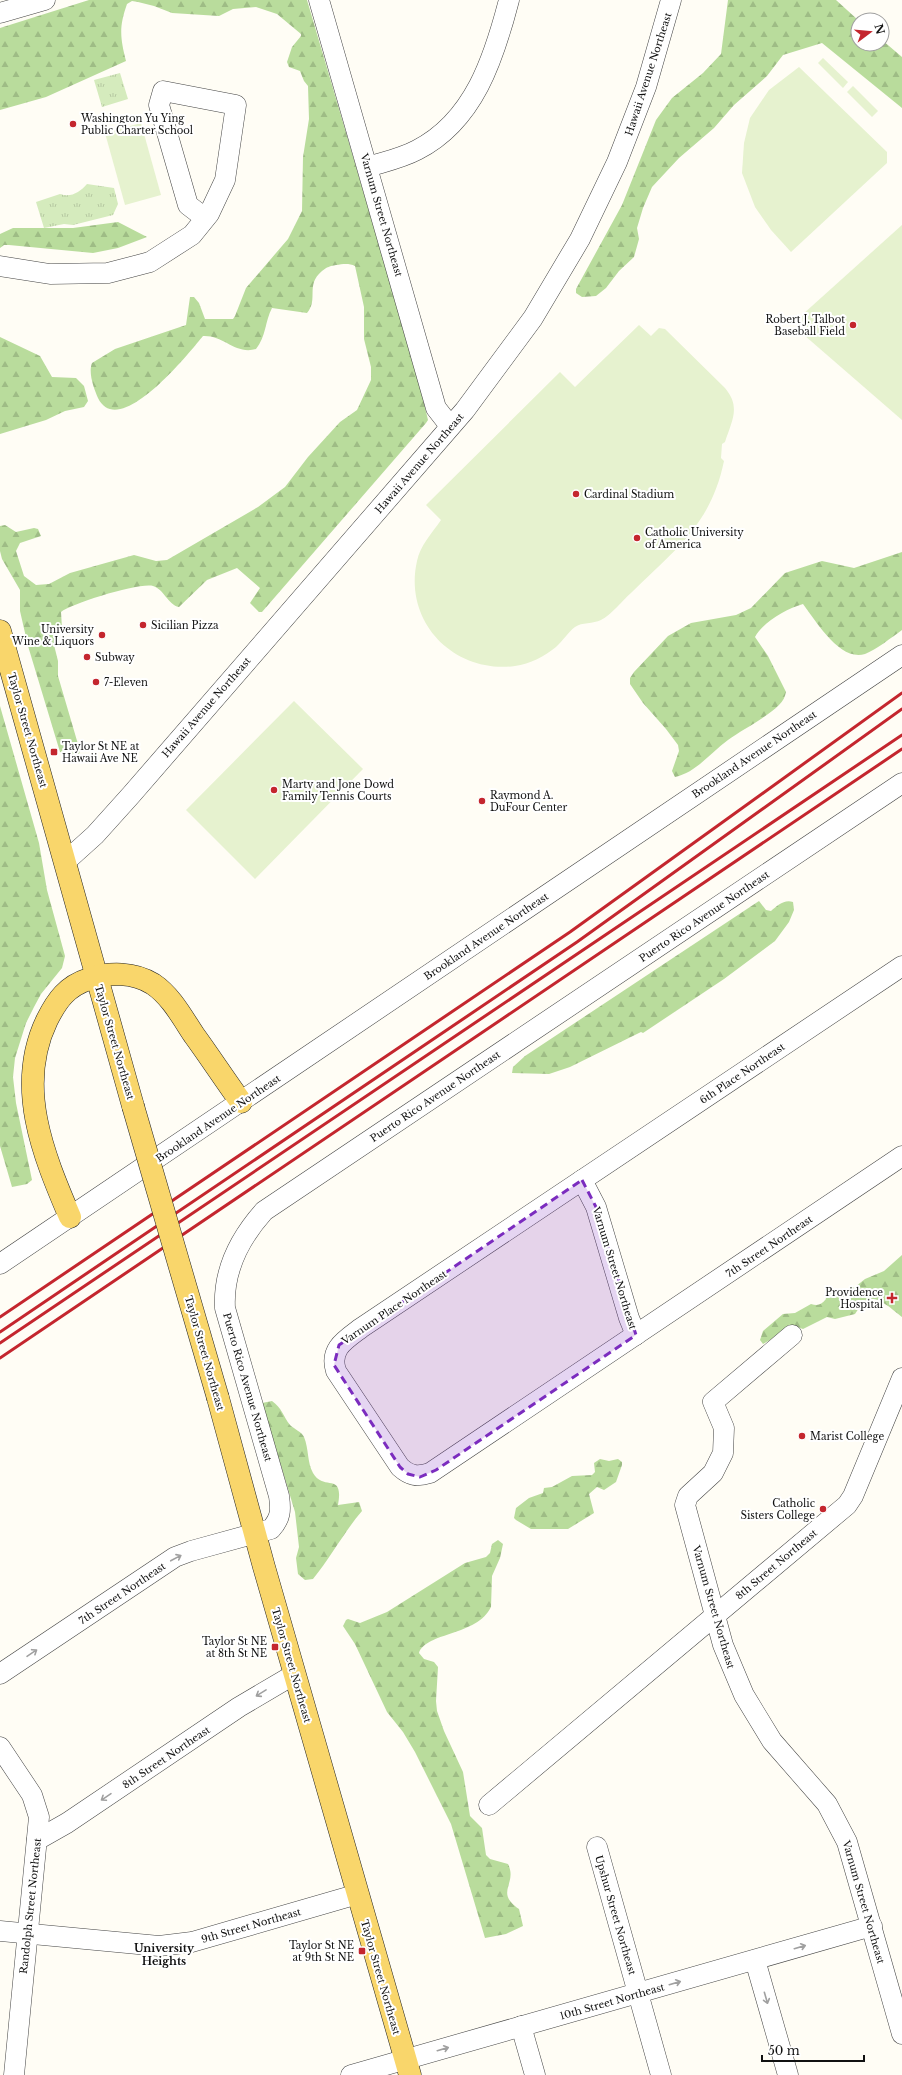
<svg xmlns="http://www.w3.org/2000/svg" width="902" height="2075" font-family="'Libre Baskerville',serif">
	<defs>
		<pattern id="forest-firs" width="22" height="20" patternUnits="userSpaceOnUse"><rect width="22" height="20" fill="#b9dc9c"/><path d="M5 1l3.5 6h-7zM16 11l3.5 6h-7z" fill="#9ebc85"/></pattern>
		<pattern id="park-tufts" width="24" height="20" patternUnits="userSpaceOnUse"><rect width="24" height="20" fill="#d5ebbd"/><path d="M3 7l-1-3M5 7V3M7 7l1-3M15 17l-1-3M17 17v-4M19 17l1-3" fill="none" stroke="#b6c8a1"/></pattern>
	</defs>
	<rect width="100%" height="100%" fill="#fffdf5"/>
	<g fill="url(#forest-firs)">
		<path d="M 89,0 L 307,0 L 417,374 L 428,420 L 426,423 L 262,612 L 259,612 L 250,603 L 260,588 L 237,568 L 207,580 L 179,607 C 168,605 164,589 153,586 C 141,582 72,603 61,612 L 62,628 L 54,645 L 58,661 L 58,676 L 80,751 L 79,754 L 73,756 L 60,752 L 28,646 L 20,611 L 20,590 L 2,559 L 0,551 L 0,526 L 5,525 L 16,532 L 34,528 L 38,529 L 41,536 L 20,543 L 16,551 L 24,576 L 36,585 L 49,584 L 70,573 L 134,555 L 156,561 L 167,560 L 258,507 L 285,487 L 308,457 L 340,422 L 357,410 L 371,380 L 371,367 L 364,339 L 364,307 L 355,266 C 349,263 343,264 336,265 C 330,266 327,267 322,271 C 305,285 319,299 307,313 L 272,308 C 265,321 266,337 256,349 C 235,355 224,335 203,336 C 189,353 119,441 98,398 C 94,389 88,373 92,363 L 115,349 L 186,325 L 190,297 L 194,297 L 199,303 L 205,319 L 233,319 L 235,316 L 246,288 L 288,239 L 302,211 L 303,157 L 309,119 L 308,86 L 304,81 L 300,71 L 289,67 L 287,62 L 292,47 L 301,36 L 301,34 L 277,14 L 256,7 L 233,9 L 219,16 L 172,13 L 154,6 L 138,2 L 132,1 L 127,4 C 119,27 120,37 126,61 L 46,97 L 0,110 L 0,28 Z"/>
		<polygon points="728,0 836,0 858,20 858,44 882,44 882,40 902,57 902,108 822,43 783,55 767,76 734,105 714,128 679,158 652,187 643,208 637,228 639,239 634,257 619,271 606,288 596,296 582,297 576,293 576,289 622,205 656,120 672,98 703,73 721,54"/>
		<polygon points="118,222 147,237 118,248 93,253 9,245 4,245 0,248 0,234 13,228 73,228"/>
		<polygon points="0,337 40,356 52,377 76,378 84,386 88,401 84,407 65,411 46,420 0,434"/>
		<path d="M 902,552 L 902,630 C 892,637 876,650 865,654 C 840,662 816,621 803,604 C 786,609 763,622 755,637 L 768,656 L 786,692 C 785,697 783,701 779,705 C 766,718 743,729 728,740 C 710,753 697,772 675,777 L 672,771 L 679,751 L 678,745 L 666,729 L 643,703 L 630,684 L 630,678 L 634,672 L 668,636 L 691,623 L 736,615 L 751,608 L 785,573 L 822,561 L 854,568 Z"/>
		<polygon points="0,706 39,843 47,890 65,956 62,968 41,994 34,1007 26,1023 15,1058 13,1077 16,1103 32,1180 27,1184 12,1187 0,1146"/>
		<path d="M 759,901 L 766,910 L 771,911 C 777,906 784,899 793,902 L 794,910 L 789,922 L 775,941 L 724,979 L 643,1033 L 641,1032 L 570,1067 L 549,1074 L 512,1073 L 513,1067 L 525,1056 Z"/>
		<path d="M 902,1255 L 902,1317 C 894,1311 874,1291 864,1302 C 860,1305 858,1310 855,1314 L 835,1319 L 827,1317 L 803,1329 L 794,1326 L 763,1344 L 760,1340 L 763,1331 L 783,1314 L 795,1313 L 811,1304 C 818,1306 821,1305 826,1299 L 825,1296 L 838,1290 L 855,1287 L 865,1279 L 884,1271 Z"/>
		<path d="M 272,1401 C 282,1408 283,1416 290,1425 C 294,1429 302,1432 304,1437 C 309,1449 307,1462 313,1473 C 324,1492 344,1471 338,1505 L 359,1502 L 362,1511 C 344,1532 331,1557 313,1579 L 305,1580 L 298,1574 L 296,1558 L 299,1547 L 295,1512 L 262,1403 Z"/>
		<polygon points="600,1459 609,1461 618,1459 622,1462 622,1465 616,1482 604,1490 597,1487 589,1494 594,1513 568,1529 531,1529 516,1520 514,1518 516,1508 529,1498 543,1493 544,1488 552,1487 572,1476 592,1475 595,1472 594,1463"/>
		<path d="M 498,1540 L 503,1544 L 500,1558 L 492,1576 L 491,1607 C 477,1636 426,1632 419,1653 L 424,1659 L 434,1662 L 438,1667 L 436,1701 L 437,1711 L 444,1731 L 463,1772 L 470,1816 L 482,1828 L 486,1855 L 490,1859 L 508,1864 C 518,1884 494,1892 519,1909 L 523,1926 L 506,1934 L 485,1938 L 451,1824 L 415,1752 L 403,1732 L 387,1712 L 355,1644 L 343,1626 L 346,1620 L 348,1619 L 360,1623 L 387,1612 L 465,1563 L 486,1557 L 490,1553 L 492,1544 Z"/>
	</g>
	<g fill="url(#park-tufts)">
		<polygon points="120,73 128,99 102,107 94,80"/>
		<path d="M 87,184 L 114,188 L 118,204 L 113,215 L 73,225 L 64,224 L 44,228 L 36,202 L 60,194 C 71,198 80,192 87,184 Z"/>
	</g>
	<g fill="#e6f2cf">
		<polygon points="823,58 848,82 843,88 818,63"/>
		<polygon points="799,67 887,152 887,163 791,252 771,230 755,207 742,173 744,143 750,118 769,90"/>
		<polygon points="853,86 878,111 872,117 847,92"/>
		<polygon points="141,123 161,195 125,205 105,133"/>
		<polygon points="902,225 902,420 804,335 802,315"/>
		<path d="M 639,325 L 651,336 L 659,328 L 665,329 L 725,388 C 741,407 732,420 725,442 L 722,444 L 721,458 L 724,461 C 711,524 676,549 632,592 C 624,599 610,616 601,620 C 593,624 582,622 575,627 C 568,632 563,641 556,647 C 545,656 530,664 515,666 C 455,674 403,623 417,561 C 420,546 432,533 441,520 L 426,505 L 560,372 L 575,387 Z"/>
		<polygon points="294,701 363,769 255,879 186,810"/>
	</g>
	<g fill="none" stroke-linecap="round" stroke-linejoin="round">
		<g stroke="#444" stroke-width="21">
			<g id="minor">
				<polyline points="319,0 436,408 450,426"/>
				<polyline points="0,13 45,0"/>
				<path d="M 368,167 C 384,162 402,158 417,150 C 474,121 494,58 509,0"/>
				<polyline points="0,266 50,274 108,273 150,262 192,235 209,214 225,180 236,105 163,91 159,105 188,205 205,218"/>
				<polyline points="65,862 95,835 131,795 465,410 533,318 580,239 617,162 646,87 671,0"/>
				<path d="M 902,966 L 361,1328 C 345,1340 329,1349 336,1371 L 400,1467 C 410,1476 417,1477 430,1473 L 902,1156"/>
				<polyline points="582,1180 596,1207 629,1318 636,1335"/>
				<polyline points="0,1264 902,655"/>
				<polyline points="792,1335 713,1402 724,1428 723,1453 713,1473 688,1496 685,1505 723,1645 744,1695 772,1741 827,1804 847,1842 902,2034"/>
				<path d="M 0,1674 L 175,1557 L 191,1551 L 271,1529 C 281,1518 281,1510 279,1496 L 225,1308 C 223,1271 239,1239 264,1211 L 902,783"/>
				<polyline points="0,1747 32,1795 39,1817 14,2075"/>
				<polyline points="489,1805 847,1505 853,1496 902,1378"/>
				<polyline points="37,1840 67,1823 239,1707 295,1674"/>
				<polyline points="597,1847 661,2075"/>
				<polyline points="0,1931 159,1946 192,1942 358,1894"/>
				<polyline points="755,1960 788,2075"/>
				<polyline points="521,2026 535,2075"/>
				<polyline points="351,2075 872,1926"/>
			</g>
		</g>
		<g stroke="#222" stroke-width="23">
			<g id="major">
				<polyline points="0,631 133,1106"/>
				<path d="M 70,1217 C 43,1154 15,1086 47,1020 C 57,1000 67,986 89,979 C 109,972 134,972 153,984 C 171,996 182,1017 194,1035 C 210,1057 225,1080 241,1102"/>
				<polyline points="218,1398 264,1567 410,2075"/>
			</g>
		</g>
		<use href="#minor" stroke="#fff" stroke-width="20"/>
		<use href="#major" stroke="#f9d66b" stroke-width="22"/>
		<g stroke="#c4262e" stroke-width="3">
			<polyline points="0,1317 570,932 902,693"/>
			<polyline points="0,1332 577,942 902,709"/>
			<polyline points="0,1343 902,735"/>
			<polyline points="0,1358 902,749"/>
		</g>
		<g stroke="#222" stroke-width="23" stroke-linecap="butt">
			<polyline id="major-bridge" points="133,1106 218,1398"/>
		</g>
		<use href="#major-bridge" stroke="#f9d66b" stroke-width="22"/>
	</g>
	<defs><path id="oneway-shaft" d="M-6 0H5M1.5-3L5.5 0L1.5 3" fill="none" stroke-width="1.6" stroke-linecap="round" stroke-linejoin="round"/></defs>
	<g stroke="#a0a0a0">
		<use href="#oneway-shaft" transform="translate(176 1558) rotate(-28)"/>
		<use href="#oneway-shaft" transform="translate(32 1653) rotate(-34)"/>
		<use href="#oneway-shaft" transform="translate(261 1693) rotate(148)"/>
		<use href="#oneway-shaft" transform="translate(106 1797) rotate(146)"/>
		<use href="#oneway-shaft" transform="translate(800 1947) rotate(-16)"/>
		<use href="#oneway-shaft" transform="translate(675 1983) rotate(-16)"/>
		<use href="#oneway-shaft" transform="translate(766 1998) rotate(74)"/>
		<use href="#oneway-shaft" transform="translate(443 2049) rotate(-16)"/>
	</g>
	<path fill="#7b2cbf" fill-opacity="0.2" stroke="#7b2cbf" stroke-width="3" stroke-dasharray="8 5" stroke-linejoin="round" d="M 582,1180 L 596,1207 L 636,1335 L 436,1470 L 420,1477 L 408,1474 L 400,1467 L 334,1365 L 339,1345 Z"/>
	<g fill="#c4262e" stroke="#fff" stroke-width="1.5">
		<circle cx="73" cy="124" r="4"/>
		<circle cx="853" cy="325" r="4"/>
		<circle cx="576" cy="494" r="4"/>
		<circle cx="637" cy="538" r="4"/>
		<circle cx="143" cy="625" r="4"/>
		<circle cx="102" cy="635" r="4"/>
		<circle cx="87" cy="657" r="4"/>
		<circle cx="96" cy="682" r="4"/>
		<rect x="50" y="748" width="8" height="8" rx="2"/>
		<circle cx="274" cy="790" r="4"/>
		<circle cx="482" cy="801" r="4"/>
		<path d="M890 1292h4v4h4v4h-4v4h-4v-4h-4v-4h4z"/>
		<circle cx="802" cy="1436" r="4"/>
		<circle cx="823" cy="1509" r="4"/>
		<rect x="271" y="1643" width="8" height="8" rx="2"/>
		<rect x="358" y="1947" width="8" height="8" rx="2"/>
	</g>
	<g text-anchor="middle" stroke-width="4" stroke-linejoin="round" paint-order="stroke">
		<g font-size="10" fill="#111" stroke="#fff">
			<text transform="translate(648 74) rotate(-72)" y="4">Hawaii Avenue Northeast</text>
			<text transform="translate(382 215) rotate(74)" y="4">Varnum Street Northeast</text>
			<text transform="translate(419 463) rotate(-49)" y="4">Hawaii Avenue Northeast</text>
			<text transform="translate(206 707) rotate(-49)" y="4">Hawaii Avenue Northeast</text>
			<text transform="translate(28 730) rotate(74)" y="4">Taylor Street Northeast</text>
			<text transform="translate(754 754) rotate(-34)" y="4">Brookland Avenue Northeast</text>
			<text transform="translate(704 916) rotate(-34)" y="4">Puerto Rico Avenue Northeast</text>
			<text transform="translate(486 936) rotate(-34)" y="4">Brookland Avenue Northeast</text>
			<text transform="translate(115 1042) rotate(74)" y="4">Taylor Street Northeast</text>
			<text transform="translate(742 1073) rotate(-34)" y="4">6th Place Northeast</text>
			<text transform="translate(435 1096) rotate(-34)" y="4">Puerto Rico Avenue Northeast</text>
			<text transform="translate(218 1118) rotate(-34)" y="4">Brookland Avenue Northeast</text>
			<text transform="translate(769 1246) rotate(-34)" y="4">7th Street Northeast</text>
			<text transform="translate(615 1268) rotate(73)" y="4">Varnum Street Northeast</text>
			<text transform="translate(394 1307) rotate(-34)" y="4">Varnum Place Northeast</text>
			<text transform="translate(205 1353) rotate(74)" y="4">Taylor Street Northeast</text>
			<text transform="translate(248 1387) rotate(74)" y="4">Puerto Rico Avenue Northeast</text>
			<text transform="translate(776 1564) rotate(-40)" y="4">8th Street Northeast</text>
			<text transform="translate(122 1593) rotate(-34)" y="4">7th Street Northeast</text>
			<text transform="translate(714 1607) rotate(74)" y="4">Varnum Street Northeast</text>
			<text transform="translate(292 1665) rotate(74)" y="4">Taylor Street Northeast</text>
			<text transform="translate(166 1757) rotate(-34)" y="4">8th Street Northeast</text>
			<text transform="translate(864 1902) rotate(74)" y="4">Varnum Street Northeast</text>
			<text transform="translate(30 1906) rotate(-84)" y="4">Randolph Street Northeast</text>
			<text transform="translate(616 1915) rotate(74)" y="4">Upshur Street Northeast</text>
			<text transform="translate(251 1925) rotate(-16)" y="4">9th Street Northeast</text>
			<text transform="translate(381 1977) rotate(74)" y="4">Taylor Street Northeast</text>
			<text transform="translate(612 2001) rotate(-16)" y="4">10th Street Northeast</text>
		</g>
		<g font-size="10" fill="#111" stroke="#fff" text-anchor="start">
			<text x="81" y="122">Washington Yu Ying<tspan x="81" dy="12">Public Charter School</tspan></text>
			<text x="845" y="323" text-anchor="end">Robert J. Talbot<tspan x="845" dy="12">Baseball Field</tspan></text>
			<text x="584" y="498">Cardinal Stadium</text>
			<text x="645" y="536">Catholic University<tspan x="645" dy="12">of America</tspan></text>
			<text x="151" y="629">Sicilian Pizza</text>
			<text x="94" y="633" text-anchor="end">University<tspan x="94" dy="12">Wine &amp; Liquors</tspan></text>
			<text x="95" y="661">Subway</text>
			<text x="104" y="686">7-Eleven</text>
			<text x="62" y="750">Taylor St NE at<tspan x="62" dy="12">Hawaii Ave NE</tspan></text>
			<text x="282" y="788">Marty and Jone Dowd<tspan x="282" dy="12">Family Tennis Courts</tspan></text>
			<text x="490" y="799">Raymond A.<tspan x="490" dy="12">DuFour Center</tspan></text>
			<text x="883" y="1296" text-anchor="end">Providence<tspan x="883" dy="12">Hospital</tspan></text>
			<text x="810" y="1440">Marist College</text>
			<text x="815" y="1507" text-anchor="end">Catholic<tspan x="815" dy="12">Sisters College</tspan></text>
			<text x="267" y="1645" text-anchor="end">Taylor St NE<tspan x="267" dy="12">at 8th St NE</tspan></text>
			<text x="354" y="1949" text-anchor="end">Taylor St NE<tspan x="354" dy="12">at 9th St NE</tspan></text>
		</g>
		<g font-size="11" font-weight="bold" fill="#111" stroke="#fff">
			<text x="164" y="1952">University<tspan x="164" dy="13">Heights</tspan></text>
		</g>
	</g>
	<g transform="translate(870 32) rotate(74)"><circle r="19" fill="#ffffff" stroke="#a0a0a0"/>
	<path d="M0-3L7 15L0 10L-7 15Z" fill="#c4262e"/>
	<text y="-6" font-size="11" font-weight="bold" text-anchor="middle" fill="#111111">N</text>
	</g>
	<path d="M762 2055v6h102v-6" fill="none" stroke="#111111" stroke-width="2"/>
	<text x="768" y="2055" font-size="12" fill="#111111" stroke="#ffffff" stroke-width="3" paint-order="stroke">50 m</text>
</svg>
